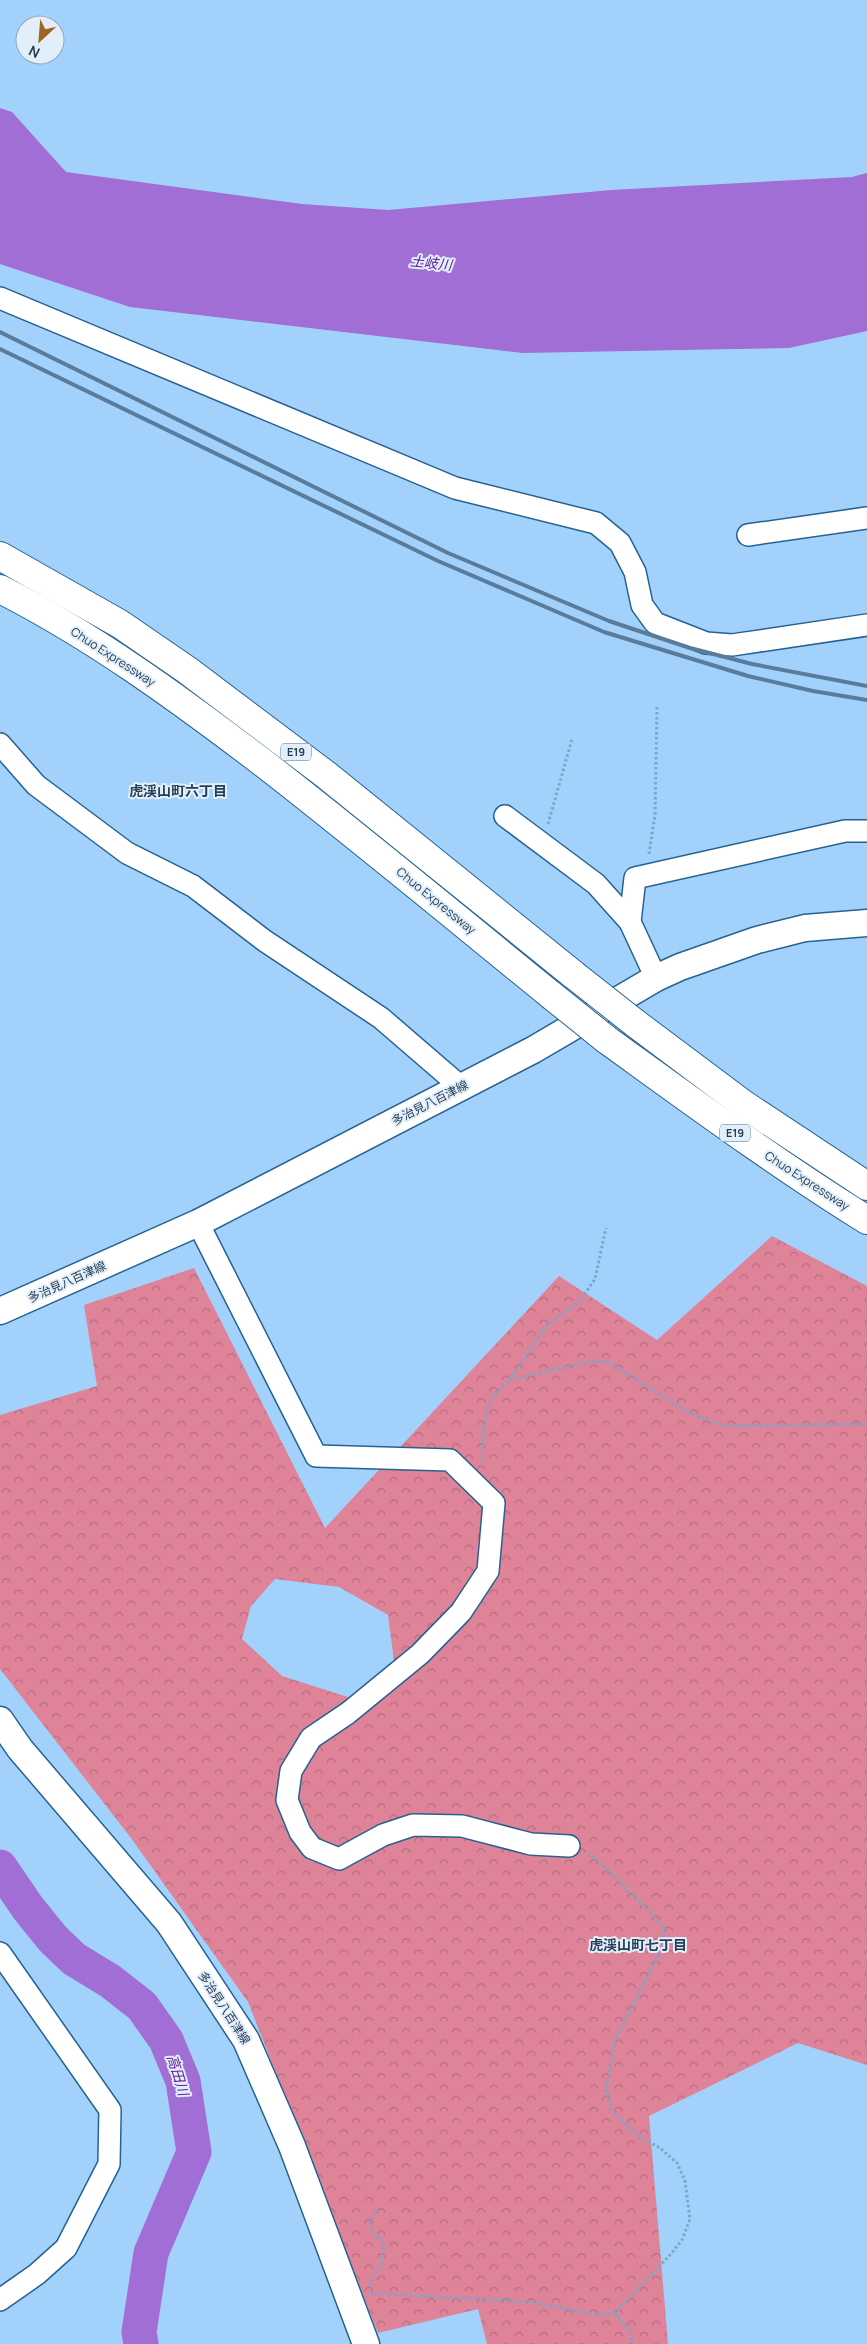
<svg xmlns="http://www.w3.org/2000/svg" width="867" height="2344" font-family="Manrope,'Noto Sans JP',sans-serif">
	<defs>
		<pattern id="forest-crowns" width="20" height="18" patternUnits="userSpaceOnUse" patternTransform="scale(1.25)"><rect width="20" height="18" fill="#df8399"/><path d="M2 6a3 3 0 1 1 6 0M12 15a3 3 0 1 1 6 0" fill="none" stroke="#b56d7f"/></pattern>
	</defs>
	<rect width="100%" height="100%" fill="#a2d2fc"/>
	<path fill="url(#forest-crowns)" fill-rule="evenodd" d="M 772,1236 L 867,1286 L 867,2065 L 798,2043 L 649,2116 L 668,2344 L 487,2344 L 478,2309 L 378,2333 L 248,2002 L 131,1838 L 0,1669 L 0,1415 L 97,1386 L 84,1305 L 194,1268 L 325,1528 L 559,1276 L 657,1340 ZM 275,1579 L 339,1587 L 388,1615 L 395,1669 L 351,1698 L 282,1676 L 242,1639 L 251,1606 Z"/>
	<polygon fill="#a16ed6" points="0,108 12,112 66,172 302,204 388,210 611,190 852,177 867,173 867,331 789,348 523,353 130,307 0,264"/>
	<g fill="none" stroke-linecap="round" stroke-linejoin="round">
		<polyline stroke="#a16ed6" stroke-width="35" points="0,1867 28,1908 53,1939 74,1959 110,1981 142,2006 166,2040 183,2081 194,2152 151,2253 139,2332 141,2344"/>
		<g stroke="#266290" stroke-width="24">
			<g id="minor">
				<polyline points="0,298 455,488 596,523 620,543 635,572 642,605 655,623 706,643 732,645 867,625"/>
				<polyline points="748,535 867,518"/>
				<polyline points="0,744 36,785 127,853 193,886 265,941 381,1018 461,1087"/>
				<polyline points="505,816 596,884 630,922"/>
				<polyline points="656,978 630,922 635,878 845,831 867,831"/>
				<polyline points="198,1223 316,1456 450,1460 494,1503 488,1571 461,1612 420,1654 348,1713 311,1738 291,1771 287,1800 300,1832 312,1848 339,1859 383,1835 413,1825 462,1826 531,1844 569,1846"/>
				<polyline points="0,1953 110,2110 109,2164 66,2248 37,2274 0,2300"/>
			</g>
		</g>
		<g stroke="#266290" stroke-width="29">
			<g id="major">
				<polyline points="0,1311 198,1223 533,1050 656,978 680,967 757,940 805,928 867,923"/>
				<polyline points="0,1720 20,1749 169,1923 246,2040 292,2146 366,2344"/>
			</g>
		</g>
		<g stroke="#266290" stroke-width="30">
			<g id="highway">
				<polyline points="0,556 120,624 187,670 325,774 574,975"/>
				<path d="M 0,589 C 93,636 179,699 262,762 C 360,838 455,917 551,995"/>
				<polyline points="635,1023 743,1104 867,1186"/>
				<path d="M 607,1040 C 693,1102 777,1164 867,1220"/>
			</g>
		</g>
		<g stroke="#7ca5c8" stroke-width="3" stroke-dasharray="2.5 2.5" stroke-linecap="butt">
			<polyline points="548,824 572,739"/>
			<polyline points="649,854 655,815 657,706"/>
			<polyline points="510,1380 545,1327 579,1302 595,1279 606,1228"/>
			<path d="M 482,1462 C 485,1428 479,1403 510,1380 L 592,1361 L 608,1362 L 690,1413 L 725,1426 L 867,1424"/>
			<polyline points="369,2286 381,2264 384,2247 378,2236 371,2231 370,2223 377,2209"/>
			<polyline points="370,2293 532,2302 596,2315 615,2313 670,2255 682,2240 690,2219 685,2181 677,2163 660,2148 642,2138 628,2127 613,2112 606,2091 615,2040 661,1950 664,1928 646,1908 595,1858 586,1854"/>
			<polyline points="615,2313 630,2331 633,2344"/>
		</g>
		<use href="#minor" stroke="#fff" stroke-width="21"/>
		<use href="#major" stroke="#fff" stroke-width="26"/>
		<use href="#highway" stroke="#fff" stroke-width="28"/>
		<g stroke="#5a7c9a" stroke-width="4">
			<polyline points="0,332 448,553 609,621 690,648 752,664 867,686"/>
			<polyline points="0,349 438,561 604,632 748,676 813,691 867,700"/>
		</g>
		<g stroke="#266290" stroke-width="30" stroke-linecap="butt">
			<g id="highway-bridge">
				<polyline points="574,975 635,1023"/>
				<polyline points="551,995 607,1040"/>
			</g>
		</g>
		<use href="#highway-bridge" stroke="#fff" stroke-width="28"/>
	</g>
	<g text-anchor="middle" stroke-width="4" stroke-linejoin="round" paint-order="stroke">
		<g fill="#e2eef9" stroke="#5e7486" stroke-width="1">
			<rect x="281" y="743.5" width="30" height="17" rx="4"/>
			<rect x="720" y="1124.5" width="30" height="17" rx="4"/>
		</g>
		<g font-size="11" font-weight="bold" fill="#263f54">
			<text x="296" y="756">E19</text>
			<text x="735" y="1137">E19</text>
		</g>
		<g font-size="12" fill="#263f54" stroke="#e2eef9">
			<text transform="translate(113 657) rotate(33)" y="4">Chuo Expressway</text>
			<text transform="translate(436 901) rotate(39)" y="4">Chuo Expressway</text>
			<text transform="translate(430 1103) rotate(-27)" y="4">多治見八百津線</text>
			<text transform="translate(807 1181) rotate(33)" y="4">Chuo Expressway</text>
			<text transform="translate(67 1282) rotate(-24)" y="4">多治見八百津線</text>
			<text transform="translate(224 2008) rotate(57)" y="4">多治見八百津線</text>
		</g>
		<g font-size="14" font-style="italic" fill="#641c9a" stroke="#e2eef9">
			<text transform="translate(431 263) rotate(6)" y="5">土岐川</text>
			<text transform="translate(178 2075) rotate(73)" y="5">高田川</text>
		</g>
		<g font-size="14" font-weight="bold" fill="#263f54" stroke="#e2eef9">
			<text x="178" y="796">虎渓山町六丁目</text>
			<text x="638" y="1950">虎渓山町七丁目</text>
		</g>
	</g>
	<g transform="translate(40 40) rotate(206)"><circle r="24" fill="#e2eef9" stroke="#97a8b7"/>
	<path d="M0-4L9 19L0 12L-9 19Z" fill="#9e6422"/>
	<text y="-8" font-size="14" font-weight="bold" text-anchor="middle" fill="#263f54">N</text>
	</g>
</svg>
